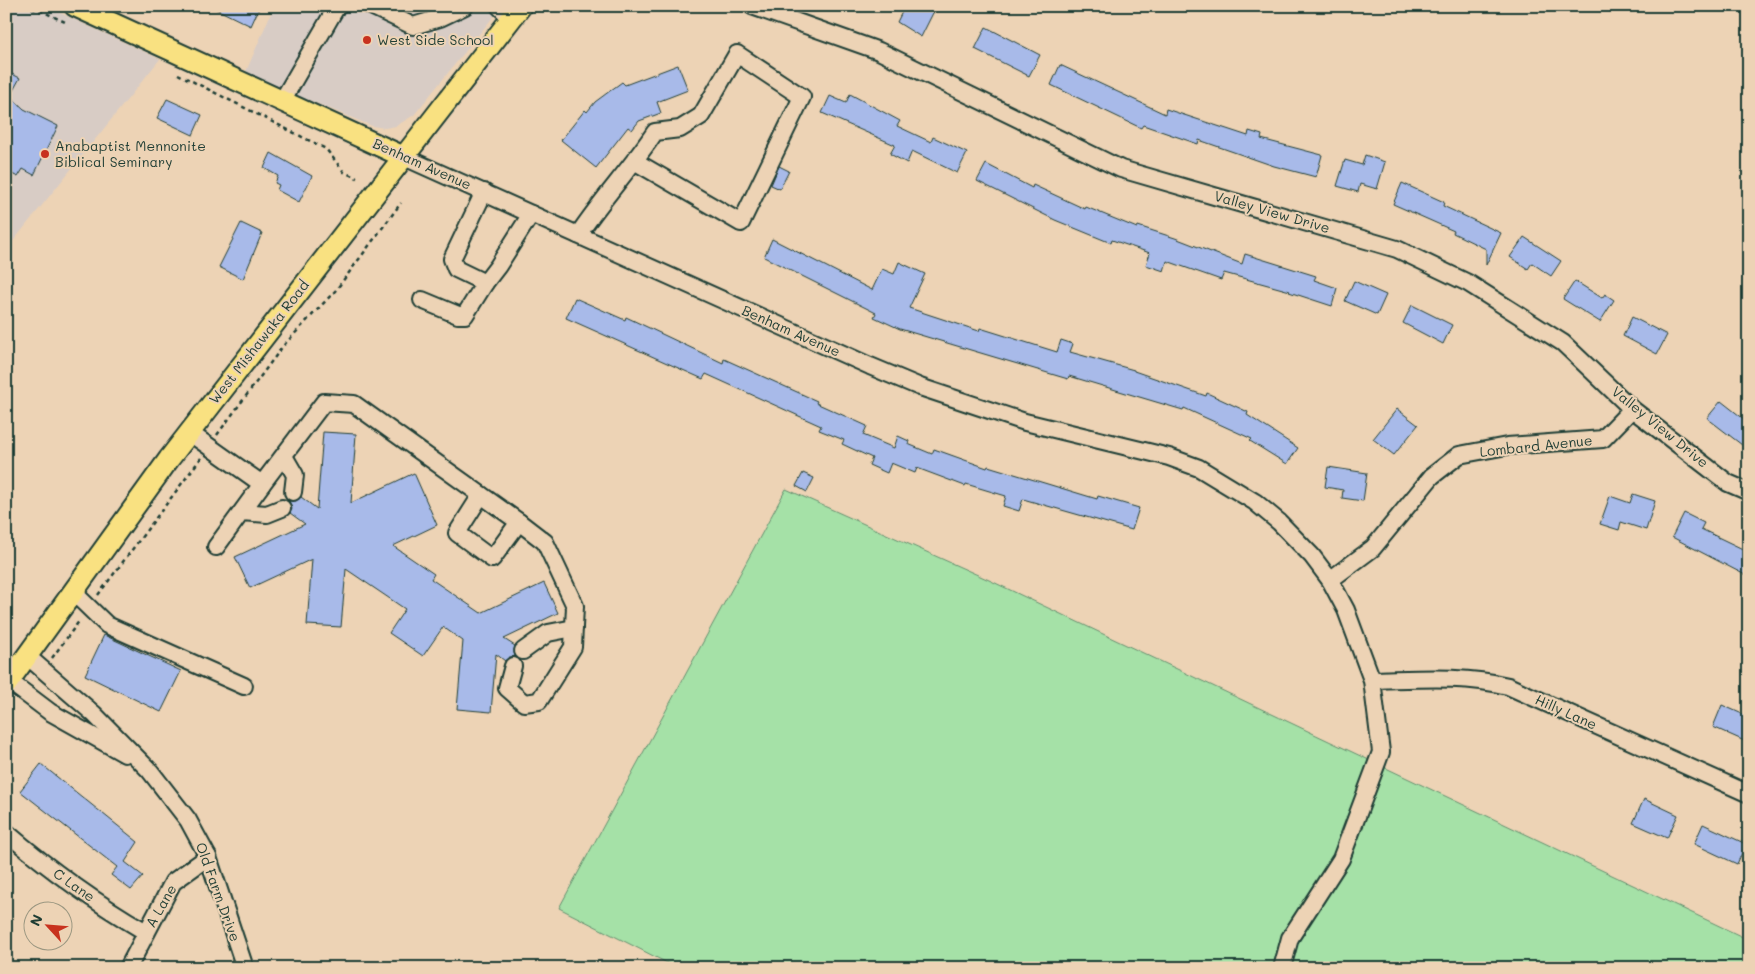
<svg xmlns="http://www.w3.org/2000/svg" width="1755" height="974" font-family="Mali,sans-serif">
	<rect width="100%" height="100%" fill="#edd3b5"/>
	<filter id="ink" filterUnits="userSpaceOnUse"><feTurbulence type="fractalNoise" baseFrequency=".02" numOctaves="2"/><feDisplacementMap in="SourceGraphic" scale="10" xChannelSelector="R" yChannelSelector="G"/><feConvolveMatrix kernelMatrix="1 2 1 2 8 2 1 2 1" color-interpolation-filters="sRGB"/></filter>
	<g filter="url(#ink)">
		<g fill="#d8ccc5">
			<polygon points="6,6 45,6 160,59 6,250"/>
			<polygon points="274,6 502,6 414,115 396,126 385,128 372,126 245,74"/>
		</g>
		<polygon fill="#a5e1a7" stroke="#628f6e" points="786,489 989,580 1749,940 1749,968 677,968 559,908"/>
		<g fill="#a8bae9" stroke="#1f3d34">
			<polygon points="210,6 260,6 251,26"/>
			<polygon points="905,6 924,6 934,11 921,37 897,22"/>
			<polygon points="986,27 1040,55 1029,76 975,49"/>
			<polygon points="678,65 688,90 657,102 661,113 639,121 632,130 628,127 596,168 561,140 585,110 587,112 595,102 622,82 625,85"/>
			<polygon points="1060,65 1165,114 1166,109 1248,136 1249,131 1262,135 1261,139 1322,155 1316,177 1274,166 1199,140 1198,144 1143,125 1141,128 1051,85"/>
			<polygon points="6,71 20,78 10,96 24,109 58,126 34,175 23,169 18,177 6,171"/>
			<polygon points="850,94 900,121 897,126 931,142 933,137 967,153 957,173 912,151 907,163 890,154 895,145 822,113 830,96 846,103"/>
			<polygon points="167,99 202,115 193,135 157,118"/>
			<polygon points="271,153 312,176 299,202 277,190 279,185 275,183 278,176 264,168"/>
			<polygon points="1365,155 1385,162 1377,189 1360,184 1358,192 1337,186 1345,160 1362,165"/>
			<polygon points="986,164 1032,188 1033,185 1085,209 1086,207 1137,228 1138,226 1175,238 1242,264 1245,254 1316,276 1314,280 1337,288 1332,306 1289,292 1290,291 1224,273 1221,280 1167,261 1164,271 1146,265 1150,253 1112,240 1111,243 1055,220 977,181"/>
			<polygon points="779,166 789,171 780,189 771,185"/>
			<polygon points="1402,183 1444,202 1443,206 1501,233 1486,265 1486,249 1453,233 1454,231 1393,204"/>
			<polygon points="241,223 262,233 243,279 219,267"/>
			<polygon points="1524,237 1561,261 1551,276 1532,263 1528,269 1510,257"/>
			<polygon points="772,239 872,290 882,269 894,274 899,262 925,274 909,308 979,331 980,328 1057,352 1061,340 1073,344 1070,352 1134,370 1134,371 1206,396 1207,393 1248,412 1247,415 1298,448 1287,464 1250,441 1252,439 1184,408 1183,410 1069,376 1068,379 900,329 874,317 876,313 764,257"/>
			<polygon points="1354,281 1386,295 1377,315 1345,301"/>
			<polygon points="1575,281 1602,298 1605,294 1614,300 1600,322 1563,299"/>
			<polygon points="575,298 625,320 626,317 723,363 724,359 817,401 816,403 867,426 863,435 894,448 898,436 909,441 908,444 932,454 934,449 987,468 988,466 1097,499 1098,496 1139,508 1132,530 1023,499 1019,511 1003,506 1006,496 966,484 965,486 917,468 915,473 891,463 887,473 869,465 872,458 842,444 844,440 819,430 821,426 706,374 703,379 566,318"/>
			<polygon points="1412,305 1452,325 1443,344 1403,323"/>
			<polygon points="1632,317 1667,335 1657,354 1623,336"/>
			<polygon points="1721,401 1749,423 1749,437 1742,445 1707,418"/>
			<polygon points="1397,409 1418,425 1394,455 1373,439"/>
			<polygon points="323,432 356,434 351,503 414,473 437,525 393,546 434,574 431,579 481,613 544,583 558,613 504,639 515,646 515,656 505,661 496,654 491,712 457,709 463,641 443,627 423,656 389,633 405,609 346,569 341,627 307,625 312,559 250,588 235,557 305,524 290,513 292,509 289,501 296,501 301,497 317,509"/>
			<polygon points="1328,467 1367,473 1363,501 1342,498 1343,490 1325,487"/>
			<polygon points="803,473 814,478 807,492 796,486"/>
			<polygon points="1633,494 1655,501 1646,530 1621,522 1619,530 1600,524 1610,496 1630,503"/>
			<polygon points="1684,513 1704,523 1701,529 1749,552 1749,577 1672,537"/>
			<polygon points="104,635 181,671 161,712 85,675"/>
			<polygon points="1722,705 1749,717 1749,743 1713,727"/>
			<polygon points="41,764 138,842 125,862 143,876 131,890 111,875 117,867 20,791"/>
			<polygon points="1644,799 1678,815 1667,838 1633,823"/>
			<polygon points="1703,824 1746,844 1737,864 1694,844"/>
		</g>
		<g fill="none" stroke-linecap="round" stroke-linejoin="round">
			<g stroke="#1f3d34" stroke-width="20">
				<g id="minor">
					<polyline points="371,6 413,26 440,18 465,6"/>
					<polyline points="499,6 511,18"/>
					<polyline points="752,6 879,51 1121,169 1397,249 1468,283 1563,343 1632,409 1728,483 1749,492"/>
					<polyline points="282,101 337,6"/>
					<polyline points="404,157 870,366 920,387 1025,422 1169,457 1199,468 1255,502 1279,522 1312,556 1330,580 1346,610 1372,680 1381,752 1341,859 1290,938 1282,968"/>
					<polyline points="484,192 452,259 456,269 485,283 498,266 531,214"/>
					<path d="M 578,235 C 602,199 631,168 655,132 L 680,129 L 701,116 L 737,54 L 802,97 L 741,223 L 636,162"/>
					<polyline points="422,300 458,315 465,315 485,283"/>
					<polyline points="190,433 262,484 324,402 354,404 519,522 545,542 575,606 573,647 539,701 524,703 507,688 513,666"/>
					<polyline points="284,456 295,475 293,492"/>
					<polyline points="481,495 457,533 492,559 519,522"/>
					<polyline points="242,512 267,514 282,508"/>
					<polyline points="216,547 262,484"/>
					<polyline points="1330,580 1373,548 1432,476 1459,455 1507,446 1603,439 1632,409"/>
					<polyline points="73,592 107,625 244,686"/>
					<polyline points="523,651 548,633 574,628"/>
					<polyline points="27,656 94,714 150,771 188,820 208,857 245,968"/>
					<path d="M 1372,680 C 1418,679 1463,675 1508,686 L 1749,794"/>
					<polyline points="9,681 50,712 125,754"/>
					<path d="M 6,832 C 50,870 96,903 146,932"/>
					<polyline points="128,968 173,882 208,857"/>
				</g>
			</g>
			<g stroke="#1f3d34" stroke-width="24">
				<g id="major">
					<polyline points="75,6 404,157"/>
					<polyline points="6,685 169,459 521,6"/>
				</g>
			</g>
			<g stroke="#1f3d34" stroke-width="2.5" stroke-dasharray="4 4" stroke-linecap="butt">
				<polyline points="24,6 44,12 67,23"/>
				<polyline points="178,74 326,149 344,172 357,178"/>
				<polyline points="217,435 283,346 336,290 401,203"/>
				<polyline points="98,595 201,458"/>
				<polyline points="52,658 80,620"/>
			</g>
			<use href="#minor" stroke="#edd3b5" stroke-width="16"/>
			<use href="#major" stroke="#f9e181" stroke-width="20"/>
		</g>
	</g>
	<g fill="#c8321e" stroke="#edd3b5" stroke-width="2">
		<circle cx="367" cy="40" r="5"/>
		<circle cx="45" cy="154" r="5"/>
	</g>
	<g text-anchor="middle" stroke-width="4" stroke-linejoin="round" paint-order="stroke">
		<g font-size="14" fill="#1f3d34" stroke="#edd3b5" text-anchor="start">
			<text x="377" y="45">West Side School</text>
			<text x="55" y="151">Anabaptist Mennonite<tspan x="55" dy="16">Biblical Seminary</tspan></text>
		</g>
		<g font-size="14" fill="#1f3d34" stroke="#edd3b5">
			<text transform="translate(422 164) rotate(24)" y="5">Benham Avenue</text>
			<text transform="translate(1272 212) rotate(16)" y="5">Valley View Drive</text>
			<text transform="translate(791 331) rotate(24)" y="5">Benham Avenue</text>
			<text transform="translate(259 342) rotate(-52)" y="5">West Mishawaka Road</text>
			<text transform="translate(1660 427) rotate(39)" y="5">Valley View Drive</text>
			<text transform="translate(1536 446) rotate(-6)" y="5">Lombard Avenue</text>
			<text transform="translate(1566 712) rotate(24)" y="5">Hilly Lane</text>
			<text transform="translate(74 885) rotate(35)" y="5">C Lane</text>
			<text transform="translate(218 892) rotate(70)" y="5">Old Farm Drive</text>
			<text transform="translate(161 906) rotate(-60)" y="5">A Lane</text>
		</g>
	</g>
	<rect width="1755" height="974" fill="none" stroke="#edd3b5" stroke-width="25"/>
	<rect x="12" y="12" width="1730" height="949" fill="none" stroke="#1f3d34" stroke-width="2" filter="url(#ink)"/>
	<g transform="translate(48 926) rotate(296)"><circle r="24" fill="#edd3b5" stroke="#9b9781"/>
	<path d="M0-4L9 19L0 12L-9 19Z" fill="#c8321e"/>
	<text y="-8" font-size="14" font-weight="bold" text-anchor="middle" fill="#1f3d34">N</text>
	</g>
</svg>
